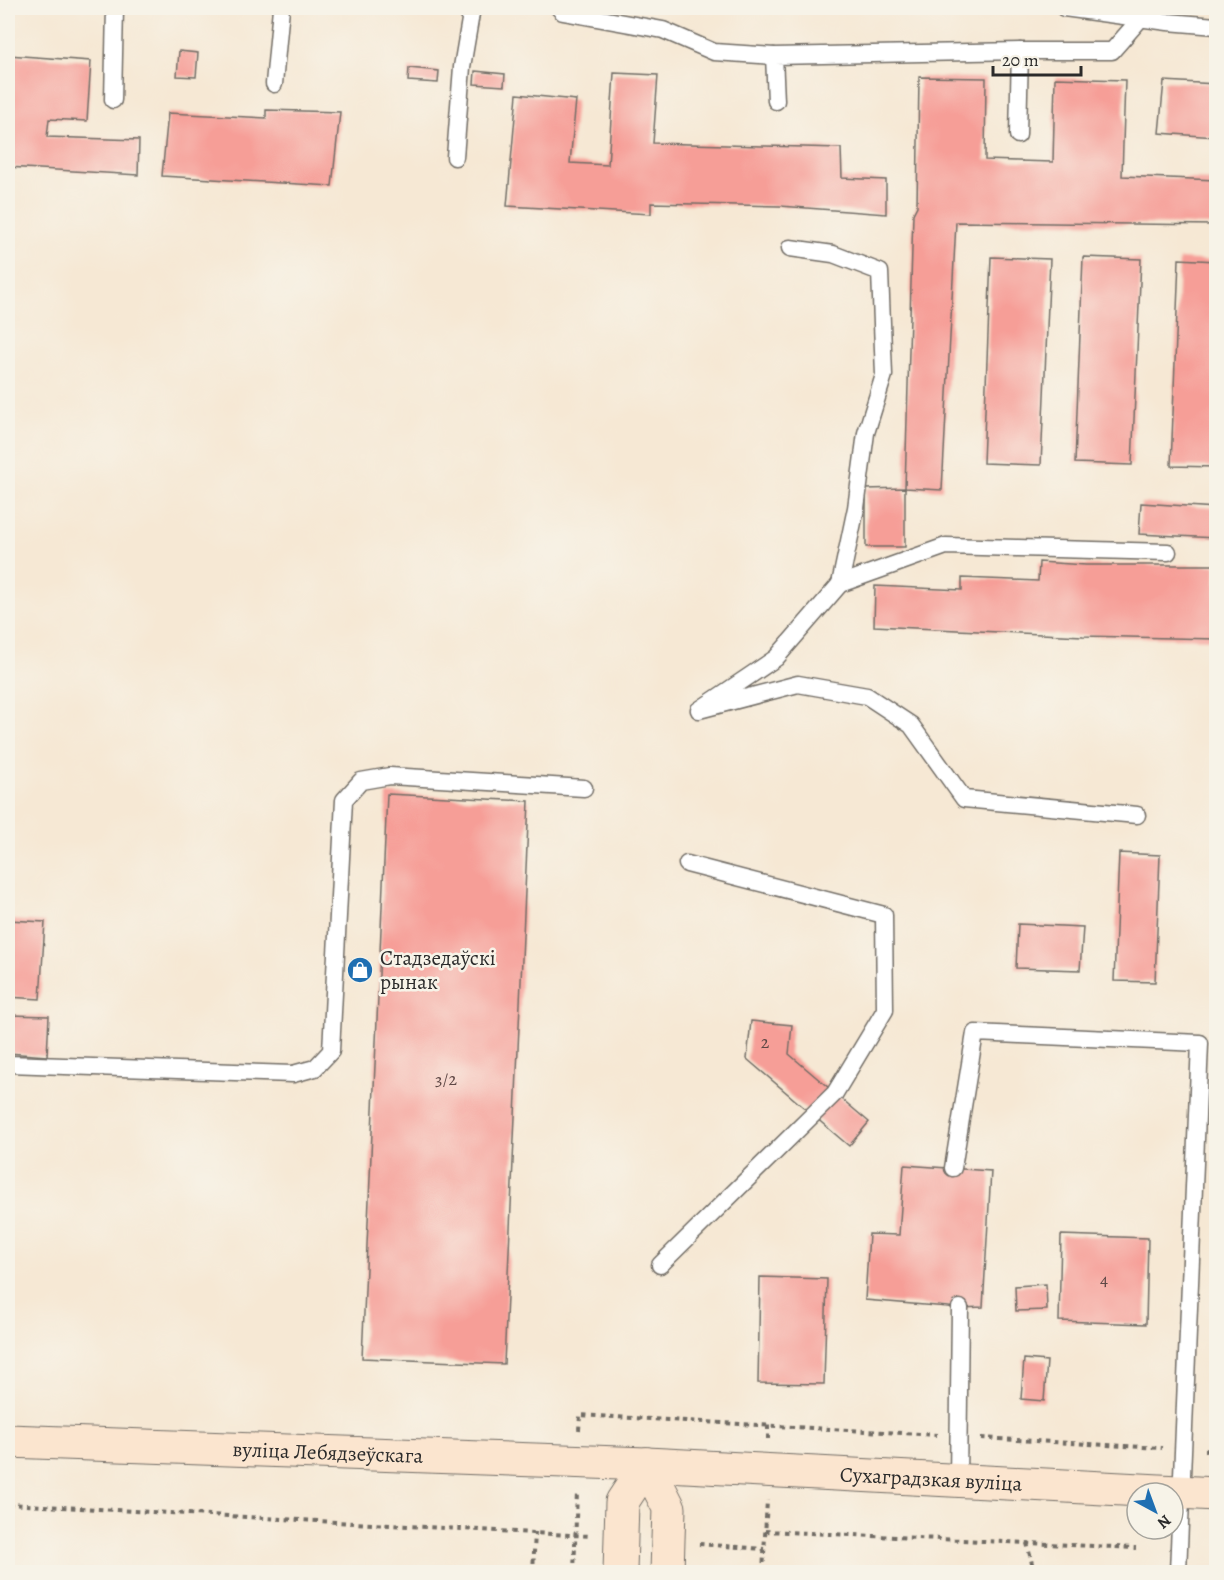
<svg xmlns="http://www.w3.org/2000/svg" width="1224" height="1580" font-family="Alegreya,serif">
	<rect width="100%" height="100%" fill="#f7f3e8"/>
	<filter id="ink" filterUnits="userSpaceOnUse"><feTurbulence type="fractalNoise" baseFrequency=".0167" numOctaves="2"/><feDisplacementMap in="SourceGraphic" scale="12" xChannelSelector="R" yChannelSelector="G"/><feConvolveMatrix kernelMatrix="1 2 1 2 8 2 1 2 1" color-interpolation-filters="sRGB"/></filter>
	<filter id="wash" filterUnits="userSpaceOnUse"><feTurbulence type="fractalNoise" baseFrequency=".008" numOctaves="4" result="noise"/><feDisplacementMap in="SourceGraphic" scale="24" xChannelSelector="R" yChannelSelector="G"/><feGaussianBlur stdDeviation="1.35" result="paint"/><feColorMatrix in="noise" values="0 0 0 0 0 0 0 0 0 0 0 0 0 0 0 0 0 1.4 0 .05"/><feComposite in="paint" operator="in"/></filter>
	<g filter="url(#wash)">
		<rect width="100%" height="100%" fill="#f6e8d4"/>
		<g id="blocks">
			<g fill="#f69e97">
				<polygon points="179,51 198,53 196,77 177,76"/>
				<polygon points="8,55 91,61 87,121 49,119 47,137 139,140 138,175 8,167"/>
				<polygon points="409,68 439,71 438,83 408,81"/>
				<polygon points="475,71 505,74 504,86 474,84"/>
				<polygon points="614,73 658,75 653,143 841,148 842,178 886,180 886,214 780,206 651,203 651,214 507,206 517,94 576,100 570,163 608,165"/>
				<polygon points="919,77 986,78 985,160 1053,162 1055,78 1125,80 1122,176 1216,180 1216,225 956,222 942,490 905,488 913,214 917,206"/>
				<polygon points="1164,81 1216,84 1216,137 1159,133"/>
				<polygon points="266,110 340,112 332,186 162,176 168,113 266,118"/>
				<polygon points="991,257 1050,259 1041,465 983,463"/>
				<polygon points="1083,257 1141,259 1132,465 1075,463"/>
				<polygon points="1179,259 1216,261 1216,467 1171,466"/>
				<polygon points="905,488 905,547 866,547 866,489"/>
				<polygon points="1141,503 1216,508 1216,538 1139,534"/>
				<polygon points="1039,562 1086,565 1216,565 1216,639 1083,636 874,626 875,586 962,590 962,578 1038,581"/>
				<polygon points="387,794 529,801 504,1364 362,1358"/>
				<polygon points="1119,853 1160,855 1155,982 1114,981"/>
				<polygon points="8,920 45,922 40,999 8,997"/>
				<polygon points="1018,924 1083,927 1080,970 1016,968"/>
				<polygon points="8,1015 49,1016 47,1056 8,1053"/>
				<polygon points="751,1021 792,1025 789,1054 869,1122 849,1146 747,1059"/>
				<polygon points="904,1165 991,1171 983,1307 960,1308 865,1300 869,1234 899,1235"/>
				<polygon points="1061,1235 1148,1238 1146,1324 1059,1321"/>
				<polygon points="760,1277 827,1279 824,1384 758,1383"/>
				<polygon points="1046,1284 1047,1310 1016,1311 1015,1286"/>
				<polygon points="1024,1359 1047,1361 1044,1401 1021,1399"/>
			</g>
		</g>
	</g>
	<g filter="url(#ink)">
		<use href="#blocks" fill-opacity="0" stroke="#726d66" stroke-width="1.5"/>
		<g fill="none" stroke-linecap="round" stroke-linejoin="round">
			<g stroke="#726d66" stroke-width="19">
				<g id="service">
					<polyline points="559,8 563,12 663,30 714,52 774,56"/>
					<polyline points="1064,8 1168,22 1216,26"/>
					<polyline points="274,84 281,8"/>
					<polyline points="113,100 115,8"/>
					<polyline points="776,101 774,56 1020,51"/>
					<polyline points="1018,135 1020,51 1112,51 1141,18"/>
					<polyline points="455,157 462,67 472,8"/>
					<polyline points="790,248 833,254 880,272 884,375 866,433 856,508 840,584"/>
					<polyline points="1137,815 964,799 911,725 867,696 798,684 699,710 776,658 840,584 946,546 1168,552"/>
					<polyline points="8,1064 293,1074 315,1068 331,1051 344,800 361,781 390,776 584,788"/>
					<polyline points="953,1168 975,1033 1200,1043 1178,1572"/>
					<polyline points="660,1265 835,1093 885,1010 884,915 687,864"/>
					<polyline points="958,1482 960,1308"/>
				</g>
			</g>
			<g stroke="#726d66" stroke-width="35">
				<g id="secondary">
					<path id="s1" d="M 8,1441 L 647,1464 L 1216,1494"/>
					<polyline points="647,1464 669,1508 667,1572"/>
					<polyline points="620,1572 622,1502 647,1464"/>
				</g>
			</g>
			<g stroke="#726d66" stroke-width="4" stroke-dasharray="4.5 4.5" stroke-linecap="butt">
				<polyline points="579,1430 580,1415 937,1435"/>
				<polyline points="981,1438 1162,1448"/>
				<polyline points="768,1439 768,1425"/>
				<polyline points="1205,1450 1216,1450"/>
				<polyline points="8,1504 590,1536"/>
				<polyline points="765,1531 1136,1548"/>
				<polyline points="1027,1543 1034,1572"/>
				<polyline points="699,1544 764,1549"/>
				<polyline points="533,1572 535,1532"/>
				<polyline points="574,1572 577,1492"/>
				<polyline points="763,1572 767,1500"/>
			</g>
			<use href="#service" stroke="#fff" stroke-width="16"/>
			<use href="#secondary" stroke="#fbe5cf" stroke-width="33"/>
		</g>
	</g>
	<defs>
		<g id="shop-disc" transform="scale(1.35)"><circle r="9.5" fill="#1f6fb2" stroke="#f7f3e8"/><path d="M-5-2.5h2.3a2.7 3.5 0 0 1 5.4 0H5L5.5 6h-11ZM-1.5-2.5h3a1.5 2.3 0 0 0-3 0Z" fill="#fff"/></g>
	</defs>
	<g fill-rule="evenodd">
		<use href="#shop-disc" x="360" y="970"/>
	</g>
	<g text-anchor="middle" stroke-width="5" stroke-linejoin="round" paint-order="stroke">
		<g font-size="18" fill="#5e4846">
			<text x="765" y="1048">2</text>
			<text x="446" y="1085">3/2</text>
			<text x="1104" y="1285">4</text>
		</g>
		<g font-size="21" fill="#2b2b2b" stroke="#f7f3e8" text-anchor="start">
			<text x="380" y="965">Стадзедаўскі<tspan x="380" dy="24">рынак</tspan></text>
		</g>
		<g font-size="21" fill="#2b2b2b" stroke="#f7f3e8">
			<text dy="7" stroke="none"><textPath href="#s1" startOffset="320">вуліца Лебядзеўскага</textPath></text>
			<text dy="7" stroke="none"><textPath href="#s1" startOffset="924">Сухаградзкая вуліца</textPath></text>
		</g>
	</g>
	<rect width="1224" height="1580" fill="none" stroke="#f7f3e8" stroke-width="30"/>
	<g transform="translate(1155 1511) rotate(139)"><circle r="28" fill="#f7f3e8" stroke="#a5a39c" stroke-width="1.5"/>
	<path d="M0-4.5L10 22L0 15L-10 22Z" fill="#1f6fb2"/>
	<text y="-9" font-size="16" font-weight="bold" text-anchor="middle" fill="#2b2b2b">N</text>
	</g>
	<path d="M993 66v9h88v-9" fill="none" stroke="#2b2b2b" stroke-width="3"/>
	<text x="1002" y="66" font-size="18" fill="#2b2b2b" stroke="#f7f3e8" stroke-width="4.5" paint-order="stroke">20 m</text>
</svg>
